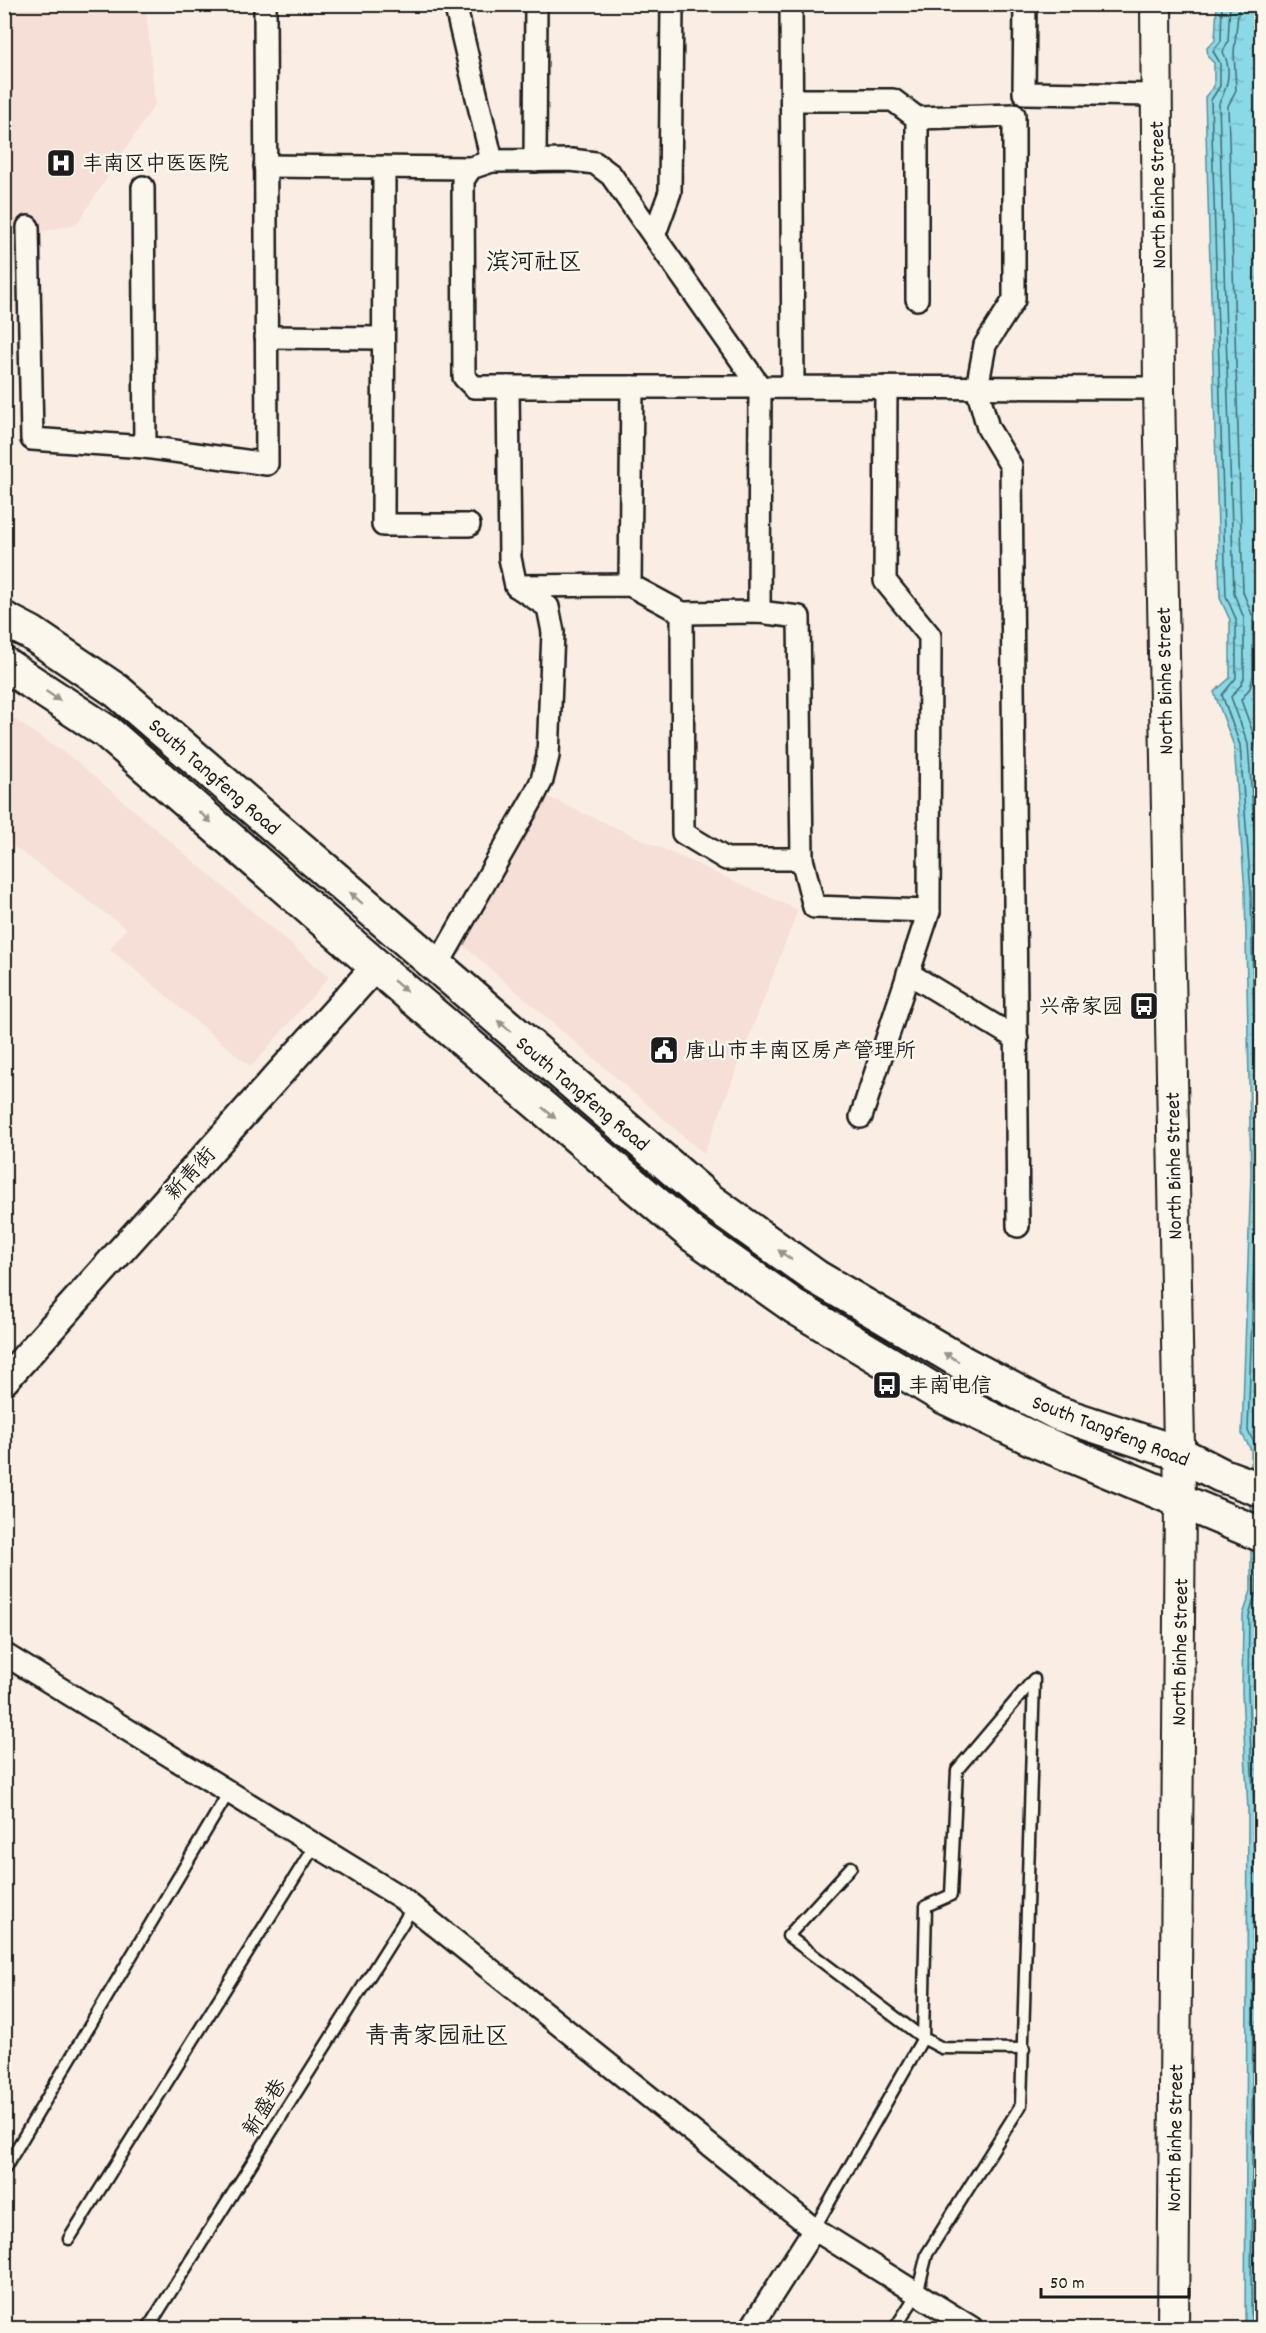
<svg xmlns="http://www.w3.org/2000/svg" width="1266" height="2333" font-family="Dekko,'LXGW WenKai TC',sans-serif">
	<defs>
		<pattern id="water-ripples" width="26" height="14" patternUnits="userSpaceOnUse" patternTransform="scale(1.5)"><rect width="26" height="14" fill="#89d9e6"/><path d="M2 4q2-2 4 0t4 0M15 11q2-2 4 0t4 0" fill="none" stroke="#76bac5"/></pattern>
	</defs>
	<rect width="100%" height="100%" fill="#faeee4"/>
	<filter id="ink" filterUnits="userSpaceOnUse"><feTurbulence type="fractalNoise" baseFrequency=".0167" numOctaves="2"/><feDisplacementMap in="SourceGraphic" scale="12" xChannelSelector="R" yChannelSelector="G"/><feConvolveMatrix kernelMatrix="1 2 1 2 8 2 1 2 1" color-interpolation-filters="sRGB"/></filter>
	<g filter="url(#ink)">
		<g fill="#f5dfd6">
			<polygon points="5,5 146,5 155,104 77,224 28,235 5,222"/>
			<polygon points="5,713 75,760 329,977 251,1067 110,949 126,928 5,840"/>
			<polygon points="539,793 798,910 704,1154 464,946"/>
		</g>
		<polygon fill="url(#water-ripples)" stroke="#5d8d95" stroke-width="1.5" points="1217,5 1261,5 1261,2328 1245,2328 1248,1811 1242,1693 1243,1615 1251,1591 1251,1450 1242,1434 1251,1173 1245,892 1234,746 1214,692 1230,678 1230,620 1220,598 1205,97 1214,86 1214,63 1208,57 1207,48 1215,40"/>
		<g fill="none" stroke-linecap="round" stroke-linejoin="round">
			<g stroke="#48686d" stroke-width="1.5">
				<polyline points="1222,4 1221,41 1213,51 1220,63 1220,86 1211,100 1226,596 1236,619 1236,678 1222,695 1240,745 1251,892 1257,1173 1248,1431 1257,1448 1257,1469"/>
				<path d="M 1230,4 L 1228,41 L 1223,52 C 1232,69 1228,87 1219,103 L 1234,594 L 1244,618 L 1244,678 L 1241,685 L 1231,697 L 1248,744 L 1259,892 L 1262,1010"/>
				<polyline points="1239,4 1234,52 1236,90 1228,106 1243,592 1253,617 1253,677 1250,688 1241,700 1256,741 1262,810"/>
				<polyline points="1262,1265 1256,1429 1262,1440"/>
				<polyline points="1251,2328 1254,1811 1248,1693 1249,1616 1256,1592 1257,1552"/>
				<polyline points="1258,2328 1261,1811 1256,1693 1257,1617 1262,1601"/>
			</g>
			<g stroke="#1c1c1c" stroke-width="15">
				<g id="service">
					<polyline points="851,1867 788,1936 923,2038"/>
					<polyline points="4,2170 229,1792"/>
					<polyline points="814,2229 923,2038 942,2048 1024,2049"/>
					<polyline points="69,2239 315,1845"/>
					<polyline points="148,2328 413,1907"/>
					<polyline points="895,2328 917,2294 927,2254 1021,2105 1034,1679 957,1770 951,1895 926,1906 923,2038"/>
				</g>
			</g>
			<g stroke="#1c1c1c" stroke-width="26">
				<g id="minor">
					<polyline points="455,4 492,161"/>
					<polyline points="791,4 793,387"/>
					<polyline points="1025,4 1024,93 1156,95"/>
					<polyline points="792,100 893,100 917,118 1014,115 1014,300 985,345 977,388 988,428 1011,466 1018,1226"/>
					<polyline points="535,161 536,4"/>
					<polyline points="265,166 471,168"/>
					<polyline points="384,167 383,525 469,525"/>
					<polyline points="143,187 145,447 267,464 265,4"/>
					<polyline points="28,227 32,439 145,447"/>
					<polyline points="654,236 670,192 672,4"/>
					<polyline points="917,299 917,118"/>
					<polyline points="266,337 383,338"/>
					<polyline points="630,585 632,387"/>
					<polyline points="516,586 630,585 682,613 683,833 726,859 802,859"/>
					<polyline points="759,612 760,387 474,387 464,377 463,180 471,168 492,161 571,160 595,163 611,175 760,387 1159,388"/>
					<polyline points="682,613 759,612 799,617 802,859 814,907 929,911"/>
					<polyline points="436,968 533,798 542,780 548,756 553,632 548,607 516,586 510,558 508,387"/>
					<polyline points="908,973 1017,1039"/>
					<polyline points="861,1117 929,911 930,636 885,581 886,387"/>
					<polyline points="4,1654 400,1897 814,2229 972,2328"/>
					<polyline points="751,2328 814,2229"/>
				</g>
			</g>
			<g stroke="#1c1c1c" stroke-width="32">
				<polyline id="tertiary" points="4,1381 376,966"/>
			</g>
			<g stroke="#1c1c1c" stroke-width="34">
				<polyline id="secondary" points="1156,4 1159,388 1180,1499 1173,2328"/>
			</g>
			<g stroke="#1c1c1c" stroke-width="38">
				<g id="primary">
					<polyline points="4,619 31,633 117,691 709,1200 816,1277 963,1363 1057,1413 1178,1453 1221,1475 1262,1490"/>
					<polyline points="4,664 107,732 376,966 693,1235 795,1307 943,1396 1037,1441 1262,1535"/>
				</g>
			</g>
			<use href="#service" stroke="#fbf7ec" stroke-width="10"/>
			<use href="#minor" stroke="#fbf7ec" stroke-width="21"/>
			<use href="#tertiary" stroke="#fbf7ec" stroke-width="27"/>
			<use href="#secondary" stroke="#fbf7ec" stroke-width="30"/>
			<use href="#primary" stroke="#fbf7ec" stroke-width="33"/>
		</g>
		<defs><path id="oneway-solid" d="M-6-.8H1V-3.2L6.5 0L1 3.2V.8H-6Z" transform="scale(1.5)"/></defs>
		<g fill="#97948e">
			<use href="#oneway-solid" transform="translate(53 696) rotate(34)"/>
			<use href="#oneway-solid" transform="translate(205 817) rotate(41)"/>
			<use href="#oneway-solid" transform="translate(356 898) rotate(-139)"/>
			<use href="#oneway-solid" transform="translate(400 986) rotate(40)"/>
			<use href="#oneway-solid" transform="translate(504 1026) rotate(-140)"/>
			<use href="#oneway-solid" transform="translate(549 1113) rotate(40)"/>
			<use href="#oneway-solid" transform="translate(785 1255) rotate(-144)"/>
			<use href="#oneway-solid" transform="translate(951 1357) rotate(-150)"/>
		</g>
	</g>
	<defs>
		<g id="hospital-square" transform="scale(1.5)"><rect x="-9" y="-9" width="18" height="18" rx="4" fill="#1c1c1c" stroke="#fbf7ec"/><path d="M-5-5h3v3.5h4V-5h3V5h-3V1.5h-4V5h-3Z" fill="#fff"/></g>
		<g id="bus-square" transform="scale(1.5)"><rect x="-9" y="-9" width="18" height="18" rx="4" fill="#1c1c1c" stroke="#fbf7ec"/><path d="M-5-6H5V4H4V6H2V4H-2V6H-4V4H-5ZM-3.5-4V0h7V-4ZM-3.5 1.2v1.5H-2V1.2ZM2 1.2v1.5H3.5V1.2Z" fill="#fff"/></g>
		<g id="civic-square" transform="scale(1.5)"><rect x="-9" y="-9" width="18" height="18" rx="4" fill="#1c1c1c" stroke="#fbf7ec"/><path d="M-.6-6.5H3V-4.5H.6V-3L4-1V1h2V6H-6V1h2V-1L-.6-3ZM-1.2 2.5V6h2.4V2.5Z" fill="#fff"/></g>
	</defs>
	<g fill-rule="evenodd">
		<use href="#hospital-square" x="61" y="163"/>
		<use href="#bus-square" x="1144" y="1006"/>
		<use href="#civic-square" x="664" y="1050"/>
		<use href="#bus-square" x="887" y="1385"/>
	</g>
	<g text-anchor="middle" stroke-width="5" stroke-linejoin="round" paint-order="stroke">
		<g font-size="21" fill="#1c1c1c" stroke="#fbf7ec" text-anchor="start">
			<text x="82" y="170">丰南区中医医院</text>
			<text x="1123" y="1013" text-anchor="end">兴帝家园</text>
			<text x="685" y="1057">唐山市丰南区房产管理所</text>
			<text x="908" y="1392">丰南电信</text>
		</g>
		<g font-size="21" fill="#1c1c1c" stroke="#fbf7ec">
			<text transform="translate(1157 195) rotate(-91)" y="7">North Binhe Street</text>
			<text transform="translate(1164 681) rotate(-91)" y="7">North Binhe Street</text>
			<text transform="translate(215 776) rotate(41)" y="7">South Tangfeng Road</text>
			<text transform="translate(583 1093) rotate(40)" y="7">South Tangfeng Road</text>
			<text transform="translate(1173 1166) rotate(-91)" y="7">North Binhe Street</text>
			<text transform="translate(190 1173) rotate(-48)" y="7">新青街</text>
			<text transform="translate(1111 1430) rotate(21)" y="7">South Tangfeng Road</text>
			<text transform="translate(1179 1652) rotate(-89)" y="7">North Binhe Street</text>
			<text transform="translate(264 2107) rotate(-58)" y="7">新盛巷</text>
			<text transform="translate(1174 2138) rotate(-89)" y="7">North Binhe Street</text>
		</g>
		<g font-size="24" fill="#1c1c1c" stroke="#fbf7ec">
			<text x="534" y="269">滨河社区</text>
			<text x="437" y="2043">青青家园社区</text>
		</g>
	</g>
	<rect width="1266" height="2333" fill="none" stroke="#fbf7ec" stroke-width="24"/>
	<rect x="12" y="12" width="1242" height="2309" fill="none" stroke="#1c1c1c" stroke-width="2" filter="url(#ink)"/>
	<path d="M1041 2288v9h148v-9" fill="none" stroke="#1c1c1c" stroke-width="3"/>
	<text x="1050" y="2288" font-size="18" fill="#1c1c1c" stroke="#fbf7ec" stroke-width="4.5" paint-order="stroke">50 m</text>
</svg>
